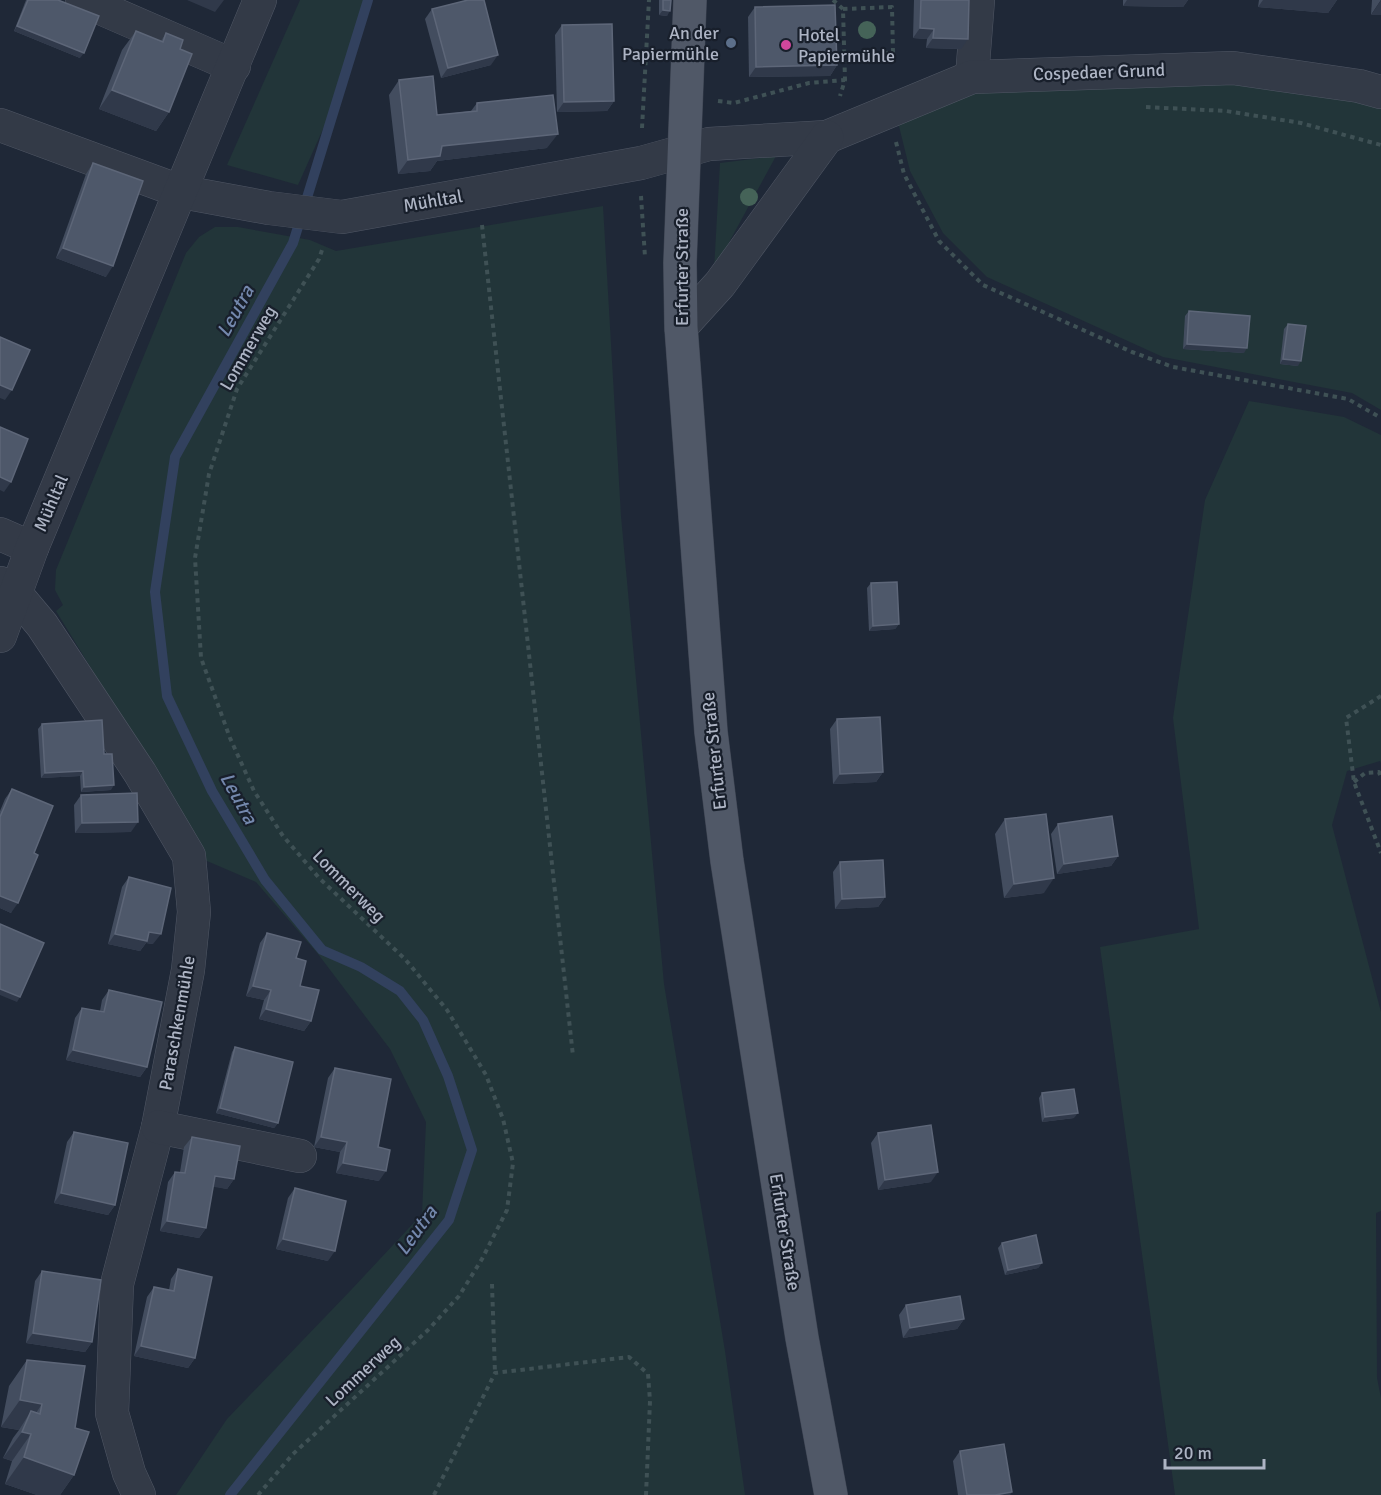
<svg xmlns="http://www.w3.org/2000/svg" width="1381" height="1495" font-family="Signika,sans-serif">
	<rect width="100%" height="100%" fill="#1f2837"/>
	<g fill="#223539">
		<polygon points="300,0 368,0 336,100 298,185 227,165"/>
		<polygon points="972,77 1359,86 1381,92 1381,410 1352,393 1163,357 987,277 943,233 910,171 897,118"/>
		<polygon points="776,156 714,270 720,163"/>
		<polygon points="603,206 621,516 664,984 725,1351 745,1495 176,1495 227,1419 352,1289 422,1214 426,1122 390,1049 318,954 256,882 200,858 159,779 56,611 63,605 55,590 56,570 186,253 199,237 215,227 238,227 310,240 336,251"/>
		<polygon points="1249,401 1344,417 1381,435 1381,763 1380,761 1347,771 1332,825 1381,1012 1381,1211 1376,1213 1377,1378 1381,1398 1381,1495 1175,1495 1100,947 1199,929 1173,718 1205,500"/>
	</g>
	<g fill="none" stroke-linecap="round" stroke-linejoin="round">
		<polyline stroke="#32415e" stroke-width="10" points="230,1495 449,1220 472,1150 448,1076 423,1020 400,991 361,967 322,950 265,880 212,791 167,696 155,592 175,457 293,243 368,0"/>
		<g stroke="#505765" stroke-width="34">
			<g id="minor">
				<polyline points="82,0 234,66"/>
				<polyline points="972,77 978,0"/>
				<polyline points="0,125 182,192 269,208 342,217 641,163 709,144 827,137 972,77 1233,68 1359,86 1381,92"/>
				<polyline points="681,327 720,284 827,137"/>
				<polyline points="0,534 32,548"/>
				<polyline points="0,583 16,594 42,625 140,773 189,856 194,912 188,970 158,1127 117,1284 112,1413 129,1473 139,1495"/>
				<polyline points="0,636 32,548 260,0"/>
				<polyline points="158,1127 300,1156"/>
			</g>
		</g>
		<g stroke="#3c4351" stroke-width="34">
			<polyline id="major" points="690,0 680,263 681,327 711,732 727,861 802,1338 831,1495"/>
		</g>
		<g stroke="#3f5155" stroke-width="4" stroke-dasharray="4.5 4.5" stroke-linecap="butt">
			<polyline points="833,0 843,9 845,80 840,96"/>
			<polyline points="843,9 892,7 893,52 845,58"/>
			<polyline points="718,101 734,103 809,83 845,80"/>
			<polyline points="1146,107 1226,111 1301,123 1381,145"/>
			<polyline points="642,128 649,0"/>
			<polyline points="896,142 904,174 939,241 983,285 1132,352 1173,367 1348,399 1381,418"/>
			<polyline points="641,196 645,257"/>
			<polyline points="482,225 573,1056"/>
			<polyline points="1381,696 1346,718 1354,782 1381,853"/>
			<polyline points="1354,782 1365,773 1379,772 1381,778"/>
			<polyline points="492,1284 495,1373"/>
			<polyline points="258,1495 293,1454 428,1330 459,1296 482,1259 507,1210 513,1163 503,1119 486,1075 447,1010 405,959 320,879 283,836 254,791 230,738 201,658 195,558 209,474 237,389 319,259 323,247"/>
			<polyline points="434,1495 495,1373 629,1357 648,1374 650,1401 646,1495"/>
		</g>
		<use href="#minor" stroke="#333a47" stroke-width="33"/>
		<use href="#major" stroke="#505867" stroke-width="33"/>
	</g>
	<g fill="#456358">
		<circle cx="867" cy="30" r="9"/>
		<circle cx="749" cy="197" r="9"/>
	</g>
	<g fill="#434d5f">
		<polygon points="26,0 58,0 80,58 14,31"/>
		<polygon points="659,0 671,0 667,16 659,15"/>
		<polygon points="914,0 969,0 961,49 926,48 927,39 913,38"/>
		<polygon points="1123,0 1188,0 1183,7 1123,6"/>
		<polygon points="1259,0 1337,0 1328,13 1258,7"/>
		<polygon points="1372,0 1381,0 1371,15"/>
		<polygon points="755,7 837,65 830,76 749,77 748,17"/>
		<polygon points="432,9 491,65 441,78 425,19"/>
		<polygon points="562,25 614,101 607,111 557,112 555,35"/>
		<polygon points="136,31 161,41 166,33 180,49 169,112 156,131 99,109 122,50"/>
		<polygon points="399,80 437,115 471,111 477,103 547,148 437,161 430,171 398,174 389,95"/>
		<polygon points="93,163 106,277 56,258 86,174"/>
		<polygon points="1189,311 1244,353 1183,349 1185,316"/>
		<polygon points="1288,324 1298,366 1280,364 1284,329"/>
		<polygon points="871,583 899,624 895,629 869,631 867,588"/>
		<polygon points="837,719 883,772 876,782 833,784 830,729"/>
		<polygon points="42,724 111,790 81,792 80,776 41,778 38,729"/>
		<polygon points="12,789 34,853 11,913 0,908 0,811 5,799"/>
		<polygon points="81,795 131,832 75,833 74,805"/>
		<polygon points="1005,819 1044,893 1004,898 995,834"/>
		<polygon points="1058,824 1118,856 1111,866 1057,874 1051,834"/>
		<polygon points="840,862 885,897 878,907 835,909 833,872"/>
		<polygon points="129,877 153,944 146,943 140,951 108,944 122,887"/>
		<polygon points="267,933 296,958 300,986 311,1021 304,1031 259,1019 264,1000 246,996 260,943"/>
		<polygon points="109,990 147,1067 140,1077 66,1060 75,1018 82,1008 100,1011 102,1000"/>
		<polygon points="235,1047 278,1123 274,1128 216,1113 232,1052"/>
		<polygon points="335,1068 378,1147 379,1181 336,1173 340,1152 314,1147 328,1078"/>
		<polygon points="1042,1093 1074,1118 1042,1122 1039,1098"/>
		<polygon points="74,1132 115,1205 108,1215 54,1203 67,1142"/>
		<polygon points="878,1133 931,1182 878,1190 871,1143"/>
		<polygon points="192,1137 234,1179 227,1189 213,1186 206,1228 199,1238 160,1231 168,1182 175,1172 180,1172 184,1147"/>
		<polygon points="295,1188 328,1261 276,1249 288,1198"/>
		<polygon points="1002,1243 1042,1263 1038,1268 1005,1275 998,1248"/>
		<polygon points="178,1269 195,1358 188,1368 134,1356 147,1297 154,1287 169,1290 171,1279"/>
		<polygon points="42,1271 92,1342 85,1352 26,1343 35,1281"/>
		<polygon points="906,1305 964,1319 957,1329 903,1338 899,1315"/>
		<polygon points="27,1360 75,1428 74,1475 60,1495 37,1495 5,1484 12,1461 3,1458 13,1438 19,1430 1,1427 9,1386"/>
		<polygon points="960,1451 1010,1495 958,1495 953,1461"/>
	</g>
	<g fill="#30394a">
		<polygon points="187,0 224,0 215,12"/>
		<polygon points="1127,0 1188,0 1183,7 1123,6"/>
		<polygon points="1263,0 1337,0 1328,13 1258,7"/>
		<polygon points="1381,0 1381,15 1371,15"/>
		<polygon points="663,10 670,11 667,16 659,15"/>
		<polygon points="17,26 84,53 80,58 14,31"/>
		<polygon points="920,28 934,29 927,39 913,38"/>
		<polygon points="933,38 968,39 961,49 926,48"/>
		<polygon points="498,55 491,65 441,78 448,68"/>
		<polygon points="837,65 830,76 749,77 756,67"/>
		<polygon points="112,90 169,112 156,131 99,109"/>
		<polygon points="614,101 607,111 557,112 564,102"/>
		<polygon points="558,134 547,148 437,161 430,171 398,174 408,160 442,146"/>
		<polygon points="63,248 113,266 106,277 56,258"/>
		<polygon points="1187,344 1247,348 1244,353 1183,349"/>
		<polygon points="1283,359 1301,361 1298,366 1280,364"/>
		<polygon points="0,385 12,390 5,400 0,398"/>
		<polygon points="0,477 11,482 4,492 0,490"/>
		<polygon points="899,624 895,629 869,631 873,626"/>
		<polygon points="83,771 80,776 41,778 45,773"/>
		<polygon points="883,772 876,782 833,784 840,774"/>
		<polygon points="114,785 111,790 81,792 84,787"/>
		<polygon points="138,822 131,832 75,833 82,823"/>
		<polygon points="1118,856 1111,866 1057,874 1064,864"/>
		<polygon points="1054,878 1044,893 1004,898 1014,884"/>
		<polygon points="0,896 18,903 11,913 0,908"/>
		<polygon points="885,897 878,907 835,909 842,899"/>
		<polygon points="149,932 161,934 153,944 146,943 140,951 108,944 115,934"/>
		<polygon points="253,986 271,990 264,1000 246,996"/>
		<polygon points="0,989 20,997 17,1002 0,995"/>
		<polygon points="266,1009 311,1021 304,1031 259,1019"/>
		<polygon points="73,1050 147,1067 140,1077 66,1060"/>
		<polygon points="220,1108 278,1123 274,1128 216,1113"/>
		<polygon points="1078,1113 1074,1118 1042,1122 1045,1117"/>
		<polygon points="321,1137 347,1142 340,1152 314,1147"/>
		<polygon points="343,1163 386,1171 379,1181 336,1173"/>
		<polygon points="938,1172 931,1182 878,1190 885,1180"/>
		<polygon points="215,1176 234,1179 227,1189 208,1186"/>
		<polygon points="61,1193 115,1205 108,1215 54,1203"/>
		<polygon points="167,1221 206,1228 199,1238 160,1231"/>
		<polygon points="283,1239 335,1251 328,1261 276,1249"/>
		<polygon points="1042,1263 1038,1268 1005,1275 1008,1270"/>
		<polygon points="964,1319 957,1329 903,1338 910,1328"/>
		<polygon points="33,1333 92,1342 85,1352 26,1343"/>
		<polygon points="141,1346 195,1358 188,1368 134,1356"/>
		<polygon points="20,1400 42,1404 24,1431 31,1411 19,1430 1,1427"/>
		<polygon points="22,1432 31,1434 12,1461 3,1458"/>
		<polygon points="24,1457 74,1475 60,1495 37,1495 5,1484"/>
		<polygon points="1012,1492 1010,1495 995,1495"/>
	</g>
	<g fill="#4e586a" stroke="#5d6678" stroke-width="1.5">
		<polygon points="28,0 58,0 99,16 84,53 17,26"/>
		<polygon points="468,0 484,0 498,55 448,68 432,9"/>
		<polygon points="663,0 671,0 670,11 663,10"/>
		<polygon points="921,0 969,0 968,39 933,38 934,29 920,28"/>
		<polygon points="835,5 837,65 756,67 755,7"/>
		<polygon points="612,24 614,101 564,102 562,25"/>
		<polygon points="136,31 163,42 166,33 183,40 180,49 192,54 169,112 112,90"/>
		<polygon points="433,76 437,115 477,111 477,103 553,95 558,134 442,146 440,156 408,160 399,80"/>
		<polygon points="93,163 143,181 113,266 63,248"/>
		<polygon points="1189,311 1250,316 1247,348 1187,344"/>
		<polygon points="1288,324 1306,326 1301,361 1283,359"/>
		<polygon points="0,337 30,350 12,390 0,385"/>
		<polygon points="0,427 28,439 11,482 0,477"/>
		<polygon points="897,582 899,624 873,626 871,583"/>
		<polygon points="880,717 883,772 840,774 837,719"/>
		<polygon points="102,720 104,754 112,754 114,785 84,787 83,771 45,773 42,724"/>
		<polygon points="12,789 53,806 34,853 38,855 18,903 0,896 0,817"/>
		<polygon points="137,793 138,822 82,823 81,795"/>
		<polygon points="1046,814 1054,878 1014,884 1005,819"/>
		<polygon points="1112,816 1118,856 1064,864 1058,824"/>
		<polygon points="883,860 885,897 842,899 840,862"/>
		<polygon points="129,877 171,888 161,934 149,932 147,941 115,934"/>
		<polygon points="0,924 44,943 20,997 0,989"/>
		<polygon points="267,933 301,942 296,958 306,961 300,986 319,990 311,1021 266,1009 271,990 253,986"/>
		<polygon points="109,990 162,1002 147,1067 73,1050 82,1008 104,1012"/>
		<polygon points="235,1047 293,1062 278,1123 220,1108"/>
		<polygon points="335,1068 391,1079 378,1147 390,1150 386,1171 343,1163 347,1142 321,1137"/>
		<polygon points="1074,1089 1078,1113 1045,1117 1042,1093"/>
		<polygon points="931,1125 938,1172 885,1180 878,1133"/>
		<polygon points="74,1132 128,1143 115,1205 61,1193"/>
		<polygon points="192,1137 240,1146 234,1179 215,1176 206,1228 167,1221 175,1172 185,1173"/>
		<polygon points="295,1188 346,1201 335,1251 283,1239"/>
		<polygon points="1036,1235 1042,1263 1008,1270 1002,1243"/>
		<polygon points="178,1269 212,1277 195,1358 141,1346 154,1287 174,1291"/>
		<polygon points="42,1271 101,1280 92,1342 33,1333"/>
		<polygon points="960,1296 964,1319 910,1328 906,1305"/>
		<polygon points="27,1360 85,1366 75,1428 89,1432 74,1475 24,1457 31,1434 22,1432 31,1411 40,1414 42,1404 20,1400"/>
		<polygon points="1004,1444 1012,1492 995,1495 967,1495 960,1451"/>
	</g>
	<circle fill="#5c6f8a" stroke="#181f2b" stroke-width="2" cx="731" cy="43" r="6"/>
	<circle fill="#d1479c" stroke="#181f2b" stroke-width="2" cx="786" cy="45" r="6"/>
	<g text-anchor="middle" stroke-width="4.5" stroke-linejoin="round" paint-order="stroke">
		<g font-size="18" fill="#adb4c4" stroke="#181f2b" text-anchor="end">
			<text x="719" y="39">An der<tspan x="719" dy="21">Papiermühle</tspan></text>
			<text x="798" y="41" text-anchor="start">Hotel<tspan x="798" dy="21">Papiermühle</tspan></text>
		</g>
		<g font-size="18" fill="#adb4c4" stroke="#181f2b">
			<text transform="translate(1099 72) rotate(-2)" y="6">Cospedaer Grund</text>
			<text transform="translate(433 201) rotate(-10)" y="6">Mühltal</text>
			<text transform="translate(682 267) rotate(-90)" y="6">Erfurter Straße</text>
			<text transform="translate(248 348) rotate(-60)" y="6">Lommerweg</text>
			<text transform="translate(51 503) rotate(-67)" y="6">Mühltal</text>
			<text transform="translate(714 751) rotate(-96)" y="6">Erfurter Straße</text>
			<text transform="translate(349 886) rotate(45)" y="6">Lommerweg</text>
			<text transform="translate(177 1023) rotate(-80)" y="6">Paraschkenmühle</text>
			<text transform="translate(785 1232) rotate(81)" y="6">Erfurter Straße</text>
			<text transform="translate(363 1371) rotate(-43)" y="6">Lommerweg</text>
		</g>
		<g font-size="20" font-style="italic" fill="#7488ad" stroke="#181f2b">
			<text transform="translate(235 311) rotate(-61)" y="7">Leutra</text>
			<text transform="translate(239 798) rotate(61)" y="7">Leutra</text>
			<text transform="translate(416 1230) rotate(-54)" y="7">Leutra</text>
		</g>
	</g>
	<path d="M1165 1459v9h99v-9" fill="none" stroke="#adb4c4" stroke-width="3"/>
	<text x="1174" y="1459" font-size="18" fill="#adb4c4" stroke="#181f2b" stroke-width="4.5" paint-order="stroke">20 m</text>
</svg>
